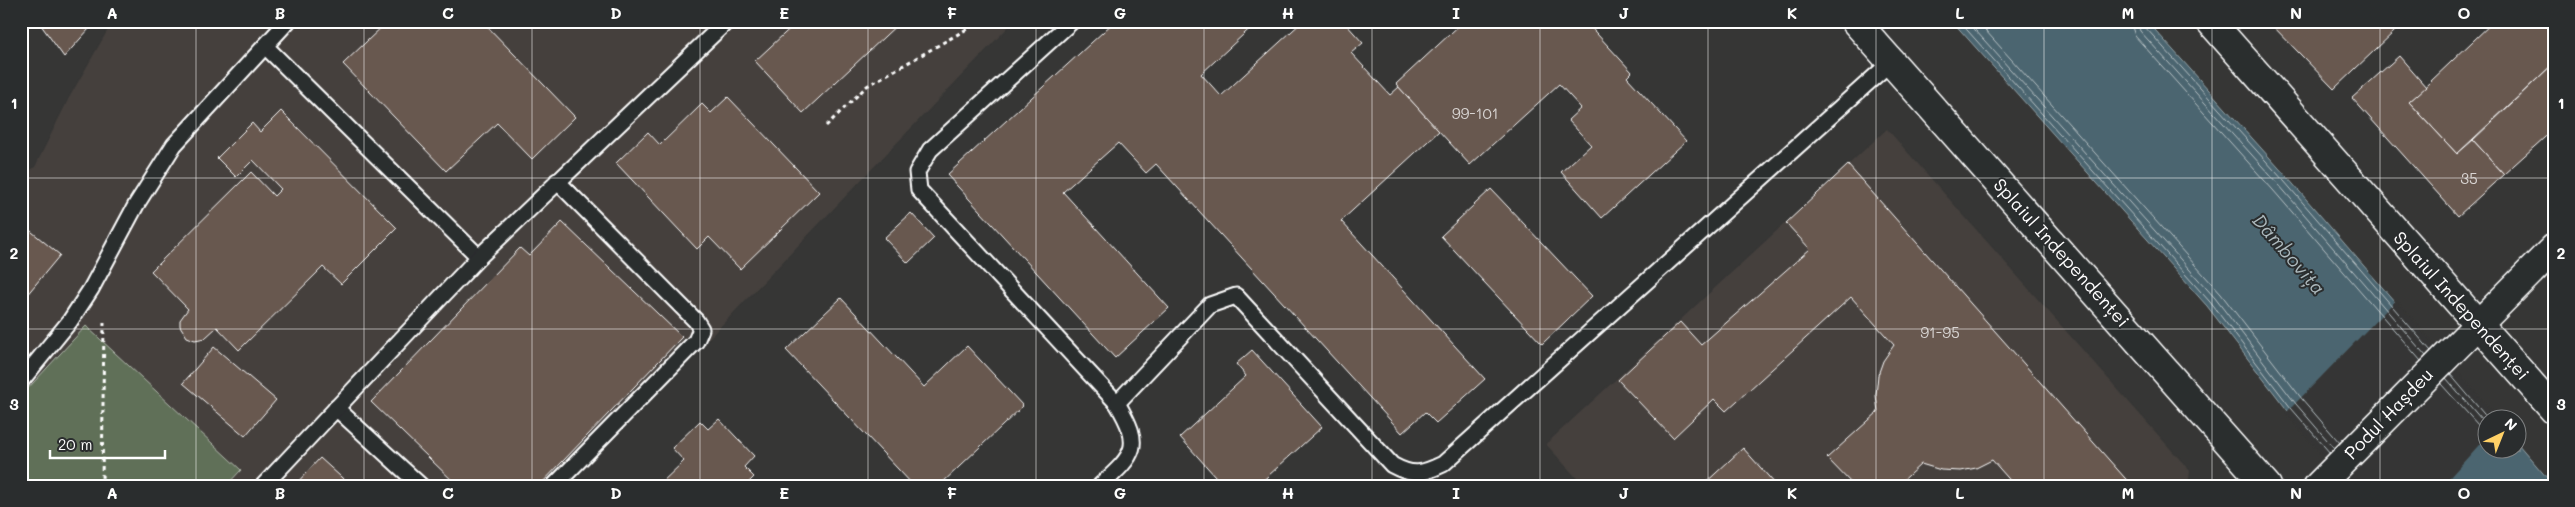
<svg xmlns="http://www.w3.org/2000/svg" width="2575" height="507" font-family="Mali,sans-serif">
	<rect width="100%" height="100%" fill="#363635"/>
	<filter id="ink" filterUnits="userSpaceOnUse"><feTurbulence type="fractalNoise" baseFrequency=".02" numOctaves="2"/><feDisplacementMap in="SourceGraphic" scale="10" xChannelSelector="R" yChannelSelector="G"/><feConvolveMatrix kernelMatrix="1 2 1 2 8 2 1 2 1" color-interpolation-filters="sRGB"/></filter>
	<g filter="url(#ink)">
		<g fill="#45403d">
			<polygon points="113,21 1014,21 567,486 21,486 21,177 35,167 69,98"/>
			<polygon points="1887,129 2190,471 2188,486 1584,486 1546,444"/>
		</g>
		<polygon fill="#607058" stroke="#b0b8ac" points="86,326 241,470 226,486 21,486 21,396"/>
		<polygon fill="#4b656f" stroke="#93a3a9" points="1952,21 2147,21 2287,177 2496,419 2488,420 2488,450 2518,450 2518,444 2554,486 2352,486 2288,411 2207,306"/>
		<polygon fill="#363635" points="2396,300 2499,420 2488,420 2487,436 2442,486 2349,486 2286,413"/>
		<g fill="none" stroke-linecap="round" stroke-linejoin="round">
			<g stroke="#b7c1c5" stroke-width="1">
				<polyline points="1959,21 2210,302 2291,408 2330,453"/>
				<polyline points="1967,21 2215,298 2296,404 2334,448"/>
				<polyline points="1977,21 2221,294 2302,399 2340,443"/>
				<polyline points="2130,21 2135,36 2273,190 2421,361"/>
				<polyline points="2137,21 2140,31 2279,185 2426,356"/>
				<polyline points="2144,21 2145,27 2284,181 2431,351"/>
				<polyline points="2450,374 2489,420"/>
				<polyline points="2446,378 2488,427"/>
				<polyline points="2441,384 2488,436"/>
			</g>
		</g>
		<g fill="#685850" stroke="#fff">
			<polygon points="38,21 83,21 89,29 64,57"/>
			<polygon points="388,21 482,21 575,117 532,159 497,123 446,171 343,64"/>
			<polygon points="798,21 901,21 803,113 755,61"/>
			<polygon points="1115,21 1258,21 1201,74 1221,96 1303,21 1347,21 1345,23 1363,43 1351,53 1390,95 1399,87 1439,131 1341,221 1485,379 1436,423 1425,412 1402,433 1156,164 1146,173 1118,143 1063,192 1169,308 1115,358 947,175"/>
			<polygon points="1464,21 1585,21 1632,72 1627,77 1686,141 1602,218 1561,172 1591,145 1568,120 1581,108 1559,84 1470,165 1396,84"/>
			<polygon points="2268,21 2386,21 2395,31 2334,89"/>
			<polygon points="2494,21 2554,21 2554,63 2457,154 2409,102"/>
			<polygon points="2399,56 2426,87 2409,102 2457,154 2473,140 2504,174 2458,216 2352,98"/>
			<polygon points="2554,63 2554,129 2504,174 2473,140"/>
			<polygon points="728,97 819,192 740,269 709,237 697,249 616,163 648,132 660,145 702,104 711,113"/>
			<polygon points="281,111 397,228 341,284 323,267 239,350 217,327 205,338 195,340 187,337 180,326 180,320 188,309 151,271 251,172 274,196 281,189 253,160 236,177 217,158 252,123 260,132"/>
			<polygon points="1848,165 2132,486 2015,486 1992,460 1976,468 1961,471 1941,470 1921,464 1897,486 1854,486 1827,458 1878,412 1876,395 1878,375 1883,361 1894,345 1851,297 1726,411 1714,399 1673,438 1618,380 1680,322 1701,345 1810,249 1786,223"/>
			<polygon points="1491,189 1592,296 1542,344 1441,236"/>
			<polygon points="911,213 934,238 908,263 884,238"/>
			<polygon points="562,222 682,337 539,486 458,486 371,402 520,248 529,256"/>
			<polygon points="21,223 60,255 21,302"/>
			<polygon points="841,298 924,387 967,346 1023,406 939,486 914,486 786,350"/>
			<polygon points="214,347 276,400 245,436 183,383"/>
			<polygon points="1252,350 1322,427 1257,486 1224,486 1180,437 1246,376 1236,364"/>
			<polygon points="719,419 754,456 744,467 754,477 745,486 658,486 684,461 672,448 700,421 708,429"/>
			<polygon points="1743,448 1777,486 1702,486"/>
			<polygon points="320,458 351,486 294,486"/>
		</g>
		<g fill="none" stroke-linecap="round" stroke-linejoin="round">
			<g stroke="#fff" stroke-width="19">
				<g id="lane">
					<path d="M 1072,21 L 930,150 L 917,172 L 919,190 L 1117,403 C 1143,447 1135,454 1100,486"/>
					<polyline points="265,46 479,257"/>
					<polyline points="21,381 70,321 91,289 136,205 174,145 288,21"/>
					<path d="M 1117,403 L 1210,305 L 1236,296 L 1392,465 C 1414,477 1422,474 1443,464 L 1891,62"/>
					<polyline points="336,408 421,486"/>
					<polyline points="263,486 479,257 727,21"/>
					<polyline points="554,486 696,341 701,329 696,321 557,181"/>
				</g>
			</g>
			<g stroke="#fff" stroke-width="31">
				<g id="primary">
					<polyline points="1855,21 2267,486"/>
					<polyline points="2210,21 2554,410"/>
					<polyline points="2318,486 2554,248"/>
				</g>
			</g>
			<g stroke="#fff" stroke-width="3" stroke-dasharray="4 4" stroke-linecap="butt">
				<polyline points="826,126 867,86 981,21"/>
				<polyline points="102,486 104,321"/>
			</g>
			<use href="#lane" stroke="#2a2d2e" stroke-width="15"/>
			<use href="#primary" stroke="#2a2d2e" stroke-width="28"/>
		</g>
	</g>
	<path fill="none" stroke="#fff" stroke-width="1" stroke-opacity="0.55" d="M 196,21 L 196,486M 364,21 L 364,486M 532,21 L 532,486M 700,21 L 700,486M 868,21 L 868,486M 1036,21 L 1036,486M 1204,21 L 1204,486M 1372,21 L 1372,486M 1540,21 L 1540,486M 1708,21 L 1708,486M 1876,21 L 1876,486M 2044,21 L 2044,486M 2212,21 L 2212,486M 2380,21 L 2380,486M 21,178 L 2554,178M 21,329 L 2554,329"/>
	<g text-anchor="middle" stroke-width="4" stroke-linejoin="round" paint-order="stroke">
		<g font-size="15" fill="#d9d5d3">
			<text x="1475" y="119">99-101</text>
			<text x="2469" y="184">35</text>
			<text x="1940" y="338">91-95</text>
		</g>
		<g font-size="18" fill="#fff" stroke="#2a2d2e">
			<text transform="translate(2061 253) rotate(48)" y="6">Splaiul Independenței</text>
			<text transform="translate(2461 306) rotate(48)" y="6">Splaiul Independenței</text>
			<text transform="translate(2389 414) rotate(-46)" y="6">Podul Hașdeu</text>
		</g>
		<g font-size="19" font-style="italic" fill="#aebabe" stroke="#2a2d2e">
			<text transform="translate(2289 254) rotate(49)" y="7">Dâmbovița</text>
		</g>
	</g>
	<rect width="2575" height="507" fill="none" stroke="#2a2d2e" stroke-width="55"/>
	<g transform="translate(2502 434) rotate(43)"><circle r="24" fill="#2a2d2e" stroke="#7f8182"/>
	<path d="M0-4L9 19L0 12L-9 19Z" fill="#ffd166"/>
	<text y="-8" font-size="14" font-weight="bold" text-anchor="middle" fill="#ffffff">N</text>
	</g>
	<path d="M50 450v8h115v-8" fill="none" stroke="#ffffff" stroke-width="2.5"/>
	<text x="58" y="450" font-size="15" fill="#ffffff" stroke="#2a2d2e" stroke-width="4" paint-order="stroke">20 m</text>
	<rect x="28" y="28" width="2520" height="452" fill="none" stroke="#fff" stroke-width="2"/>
	<g font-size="16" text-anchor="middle" font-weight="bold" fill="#fff">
		<text x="112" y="19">A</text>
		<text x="280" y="19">B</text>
		<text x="448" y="19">C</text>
		<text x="616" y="19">D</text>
		<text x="784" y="19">E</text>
		<text x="952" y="19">F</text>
		<text x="1120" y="19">G</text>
		<text x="1288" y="19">H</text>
		<text x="1456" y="19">I</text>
		<text x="1624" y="19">J</text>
		<text x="1792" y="19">K</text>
		<text x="1960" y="19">L</text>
		<text x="2128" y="19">M</text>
		<text x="2296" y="19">N</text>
		<text x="2464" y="19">O</text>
		<text x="14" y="109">1</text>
		<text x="2561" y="109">1</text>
		<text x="14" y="259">2</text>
		<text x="2561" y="259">2</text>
		<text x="14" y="410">3</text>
		<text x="2561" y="410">3</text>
		<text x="112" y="499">A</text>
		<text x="280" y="499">B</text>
		<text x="448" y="499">C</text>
		<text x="616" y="499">D</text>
		<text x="784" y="499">E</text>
		<text x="952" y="499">F</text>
		<text x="1120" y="499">G</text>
		<text x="1288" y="499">H</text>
		<text x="1456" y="499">I</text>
		<text x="1624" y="499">J</text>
		<text x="1792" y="499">K</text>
		<text x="1960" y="499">L</text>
		<text x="2128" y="499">M</text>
		<text x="2296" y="499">N</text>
		<text x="2464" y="499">O</text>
	</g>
</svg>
